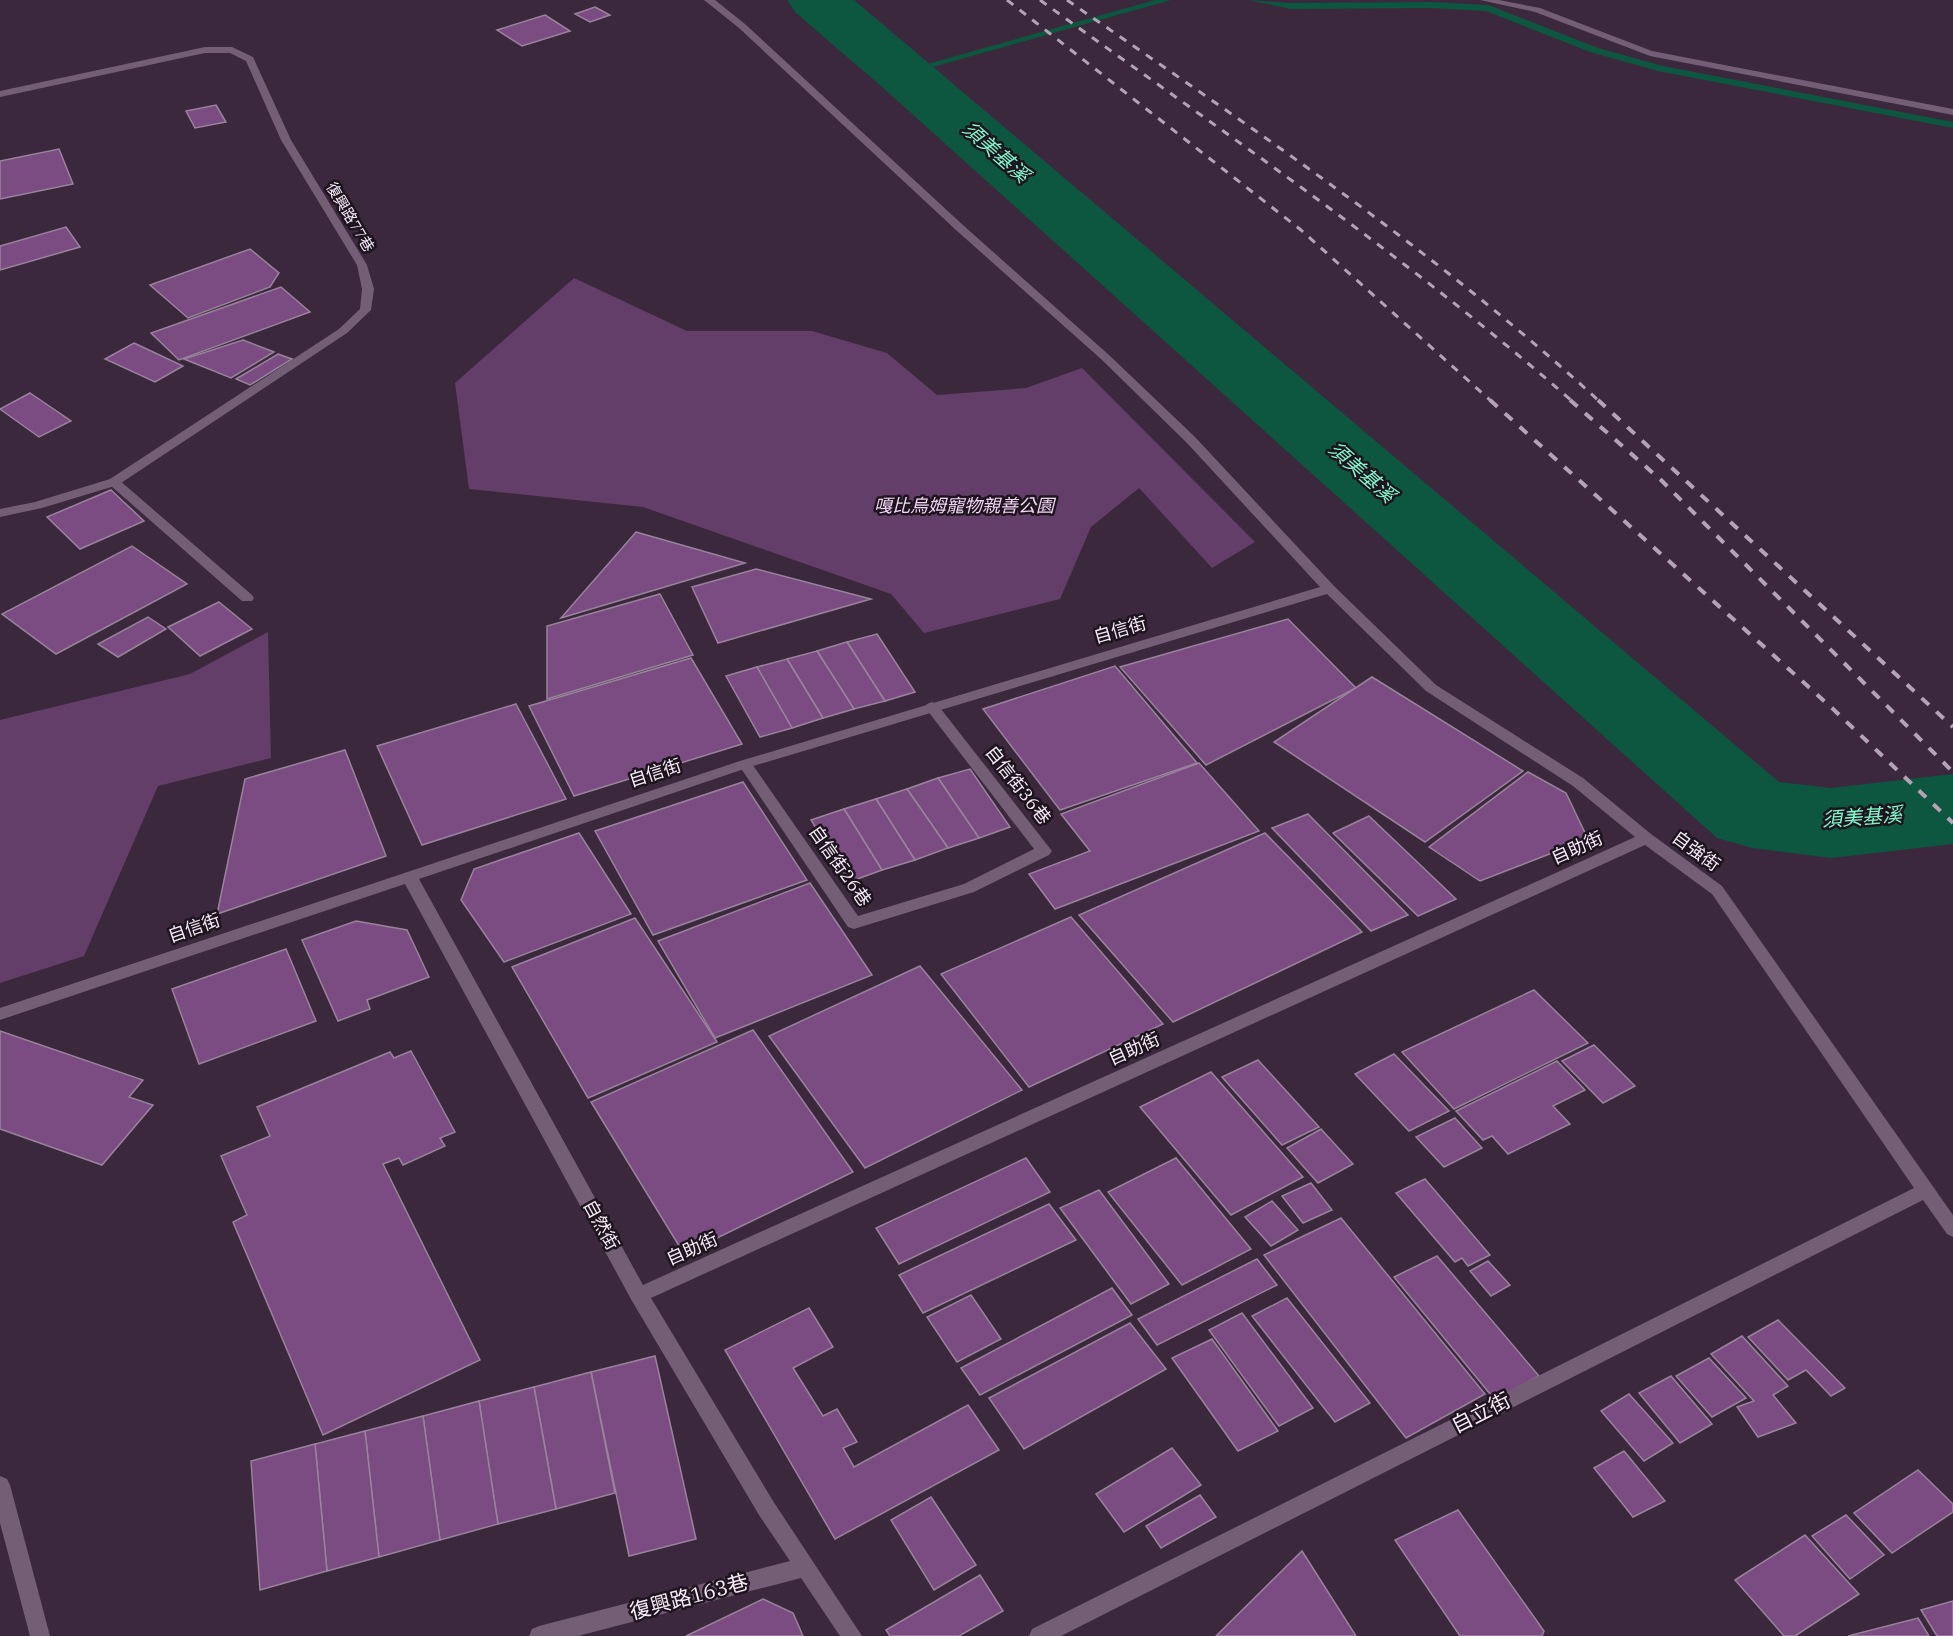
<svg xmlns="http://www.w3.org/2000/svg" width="1953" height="1636" font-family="'IBM Plex Serif','Noto Sans TC',serif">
	<rect width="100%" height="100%" fill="#3b283d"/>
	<g fill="#623e68">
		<polygon points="574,278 687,331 812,331 887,353 937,395 1026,388 1082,368 1255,542 1212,568 1139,488 1091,527 1060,599 924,633 891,594 643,507 469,489 455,383"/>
		<polygon points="268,632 271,758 158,786 84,956 0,983 0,720 190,674"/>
	</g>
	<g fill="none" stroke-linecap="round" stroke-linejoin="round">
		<g fill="#0d563f" fill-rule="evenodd">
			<polygon points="1155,0 1171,0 908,74 899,72"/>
			<polygon points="1248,0 1291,3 1431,2 1488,5 1598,48 1663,66 1953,122 1953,128 1658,71 1590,52 1486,11 1431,8 1291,9"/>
		</g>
		<polygon fill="#0d563f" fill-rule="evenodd" points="787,0 854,0 1779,782 1831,788 1953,774 1953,844 1831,858 1752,848 1717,838 881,86 796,13"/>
	</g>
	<g fill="#7a4c81" stroke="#99839c" stroke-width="1.5">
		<polygon points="595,7 610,15 590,22 575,14"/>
		<polygon points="545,15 570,31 522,46 497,30"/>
		<polygon points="216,105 226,122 195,128 186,111"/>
		<polygon points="59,149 73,184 0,199 0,161"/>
		<polygon points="66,227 80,247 0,270 0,246"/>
		<polygon points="250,249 279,273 270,287 188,318 150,285"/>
		<polygon points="281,287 310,312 179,360 151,333"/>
		<polygon points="243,340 274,352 231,378 184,359"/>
		<polygon points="134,343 183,366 155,382 105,359"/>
		<polygon points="278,354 292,359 250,385 236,379"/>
		<polygon points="30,393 71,421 39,437 0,409"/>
		<polygon points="111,490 144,521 80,549 47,517"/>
		<polygon points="636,532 745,563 561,618"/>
		<polygon points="132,546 187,584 56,654 2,614"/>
		<polygon points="756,569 871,599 718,643 692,587"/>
		<polygon points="660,594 693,655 547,699 547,626"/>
		<polygon points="219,602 252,629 200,656 168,627"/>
		<polygon points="148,617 166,629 118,657 98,644"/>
		<polygon points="1288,619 1356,688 1206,765 1120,667"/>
		<polygon points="877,634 915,692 885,701 847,642"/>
		<polygon points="847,642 885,701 854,709 817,651"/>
		<polygon points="817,651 854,709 823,718 787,659"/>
		<polygon points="691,658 742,744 574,796 529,706"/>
		<polygon points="787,659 823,718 792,728 757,667"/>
		<polygon points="1115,666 1197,763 1060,810 983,709"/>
		<polygon points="757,667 792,728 760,737 726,676"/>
		<polygon points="1372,677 1523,771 1425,842 1274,742"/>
		<polygon points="516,704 566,799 422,845 377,746"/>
		<polygon points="345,750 386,856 217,914 245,779"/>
		<polygon points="1199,763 1259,831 1055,909 1029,874 1090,851 1061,814"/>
		<polygon points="970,769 1010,827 979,838 938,778"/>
		<polygon points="1528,772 1566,793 1588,839 1480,881 1429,847"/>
		<polygon points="938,778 979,838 948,848 907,789"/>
		<polygon points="743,782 807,880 653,935 595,831"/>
		<polygon points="907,789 948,848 915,860 876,799"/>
		<polygon points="876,799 915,860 882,870 844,809"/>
		<polygon points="844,809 882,870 849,882 811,820"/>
		<polygon points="1308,814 1408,915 1371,931 1272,828"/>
		<polygon points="1369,816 1456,899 1418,916 1333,833"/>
		<polygon points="579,833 631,914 504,962 461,900 474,869"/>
		<polygon points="1265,833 1362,932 1173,1022 1079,915"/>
		<polygon points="810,883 872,975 715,1038 658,941"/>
		<polygon points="1071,917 1163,1024 1029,1087 941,974"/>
		<polygon points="635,918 717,1042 588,1098 512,967"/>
		<polygon points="356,921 407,930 429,977 367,1000 370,1009 338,1021 302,940"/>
		<polygon points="286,949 316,1021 199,1064 172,989"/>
		<polygon points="920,966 1022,1090 865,1168 769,1036"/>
		<polygon points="1534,990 1588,1043 1454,1109 1402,1052"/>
		<polygon points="753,1030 853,1172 684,1254 591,1102"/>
		<polygon points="0,1031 143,1080 129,1097 153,1105 102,1165 0,1129"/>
		<polygon points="1594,1045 1635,1086 1603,1103 1562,1061"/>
		<polygon points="411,1051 455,1132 440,1138 445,1146 403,1165 399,1158 383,1164 480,1360 323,1435 233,1222 247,1215 221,1156 270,1136 257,1107 390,1052 394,1058"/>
		<polygon points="1394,1054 1449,1111 1409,1131 1355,1074"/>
		<polygon points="1258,1060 1319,1127 1282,1145 1222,1077"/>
		<polygon points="1557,1061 1585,1090 1553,1106 1570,1124 1508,1154 1492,1136 1483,1140 1456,1111"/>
		<polygon points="1211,1072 1303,1177 1231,1215 1140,1107"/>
		<polygon points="1455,1118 1482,1148 1444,1167 1416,1137"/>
		<polygon points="1321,1129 1353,1164 1318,1183 1287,1148"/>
		<polygon points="1026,1158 1050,1192 899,1264 876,1228"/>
		<polygon points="1176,1158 1251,1249 1182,1285 1108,1192"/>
		<polygon points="1425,1179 1490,1255 1468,1266 1462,1258 1455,1262 1396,1193"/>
		<polygon points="1311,1183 1332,1210 1303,1223 1282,1196"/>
		<polygon points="1099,1190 1169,1284 1131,1304 1060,1208"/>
		<polygon points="1272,1201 1298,1230 1271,1246 1245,1217"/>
		<polygon points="1049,1204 1076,1240 923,1313 899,1275"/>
		<polygon points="1341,1218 1485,1394 1406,1438 1264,1255"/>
		<polygon points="1437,1256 1539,1376 1495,1400 1394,1277"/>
		<polygon points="1257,1259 1277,1285 1157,1345 1138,1319"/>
		<polygon points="1488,1261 1510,1285 1491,1296 1470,1271"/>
		<polygon points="1112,1288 1132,1315 980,1395 961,1368"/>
		<polygon points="971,1295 1001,1339 957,1362 927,1317"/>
		<polygon points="1287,1298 1370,1403 1335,1422 1252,1316"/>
		<polygon points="809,1308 833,1347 793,1368 823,1416 837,1409 857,1442 843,1448 854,1467 968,1405 999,1450 835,1539 725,1350"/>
		<polygon points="1242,1313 1313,1408 1279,1426 1209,1330"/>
		<polygon points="1778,1320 1845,1388 1831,1396 1806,1370 1788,1380 1748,1337"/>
		<polygon points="1130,1323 1166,1369 1024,1449 989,1398"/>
		<polygon points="1742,1336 1788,1386 1773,1395 1796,1423 1758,1437 1737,1407 1754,1401 1711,1354"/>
		<polygon points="1212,1339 1278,1431 1238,1451 1172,1358"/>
		<polygon points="655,1356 696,1539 629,1556 591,1372"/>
		<polygon points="1709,1358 1746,1398 1712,1417 1676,1376"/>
		<polygon points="591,1372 615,1493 556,1509 534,1387"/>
		<polygon points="1671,1376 1712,1424 1680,1443 1639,1393"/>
		<polygon points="534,1387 556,1509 498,1524 479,1401"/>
		<polygon points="1629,1394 1673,1443 1644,1461 1601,1411"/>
		<polygon points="479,1401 498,1524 440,1540 423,1416"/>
		<polygon points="423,1416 440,1540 379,1557 365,1431"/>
		<polygon points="365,1431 379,1557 327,1571 315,1444"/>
		<polygon points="315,1444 327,1571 260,1590 251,1461"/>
		<polygon points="1172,1448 1201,1485 1124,1532 1096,1494"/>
		<polygon points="1624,1451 1665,1501 1633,1517 1594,1468"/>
		<polygon points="1918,1470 1953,1504 1953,1512 1892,1553 1854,1513"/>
		<polygon points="1200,1495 1216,1517 1161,1548 1146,1526"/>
		<polygon points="931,1497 976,1565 934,1590 891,1520"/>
		<polygon points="1458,1510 1544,1631 1542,1636 1460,1636 1395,1540"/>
		<polygon points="1846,1515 1884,1555 1850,1579 1812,1536"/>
		<polygon points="1805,1535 1859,1594 1795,1636 1784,1636 1735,1580"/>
		<polygon points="1302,1551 1356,1636 1216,1636"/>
		<polygon points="980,1575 1003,1611 959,1636 890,1636 886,1630"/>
		<polygon points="763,1599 793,1613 803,1636 686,1636"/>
		<polygon points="1953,1601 1953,1636 1937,1636 1921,1610"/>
		<polygon points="1918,1618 1929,1636 1848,1636"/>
	</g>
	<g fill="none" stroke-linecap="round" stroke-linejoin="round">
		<g fill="#735e76" fill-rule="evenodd">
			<polygon points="1480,0 1499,0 1540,8 1652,51 1953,109 1953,115 1650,56 1535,12"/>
			<polygon points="114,478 118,479 252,595 254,598 252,601 242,601 110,485 110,479"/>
			<polygon points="932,702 937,704 1052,851 1049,855 974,892 854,929 848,927 738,764 740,761 750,761 858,916 964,884 1034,849 927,710 925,707 927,704"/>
		</g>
		<g fill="#735e76" fill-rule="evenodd">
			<path d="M 704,0 L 715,0 L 745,24 L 964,226 L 1109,355 L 1195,437 L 1334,586 L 1436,685 L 1583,778 L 1651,834 L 1722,886 L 1953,1215 L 1953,1237 L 1947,1234 L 1923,1200 L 1061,1636 L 1029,1636 L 1032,1629 L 1914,1188 L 1712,894 L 1645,845 L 651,1298 L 773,1501 L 862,1636 L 840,1636 L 801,1578 L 578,1636 L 529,1636 L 532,1629 L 539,1626 L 790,1561 L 759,1515 L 632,1301 L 405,884 L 0,1020 L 0,1008 L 740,761 L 1320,587 L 1187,443 L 1101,359 L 956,230 L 739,28 ZM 1327,594 L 1426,691 L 1573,786 L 1635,837 L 643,1285 L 419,879 L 750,767 Z"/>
			<polygon points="205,47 232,47 253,57 291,140 367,265 374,289 371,310 347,333 118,485 42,508 0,517 0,509 35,502 110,479 339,329 360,309 362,289 357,265 281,140 246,61 230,53 205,53 0,97 0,91"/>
			<polygon points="0,1476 7,1479 10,1485 50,1636 30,1636 0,1523"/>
		</g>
		<g stroke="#b2a4b4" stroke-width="3" stroke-dasharray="8 8" stroke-linecap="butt">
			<polyline points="1007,0 1301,230 1491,401"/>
			<path d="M 1040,0 C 1220,130 1405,255 1572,401"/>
			<path d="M 1067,0 C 1250,127 1435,250 1599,401"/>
		</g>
		<g stroke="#b2a4b4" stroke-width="4" stroke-dasharray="10 10" stroke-linecap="butt">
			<polyline points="1490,400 1832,708 1953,823"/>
			<polyline points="1570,400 1661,480 1953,772"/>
			<polyline points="1598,400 1953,727"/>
		</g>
	</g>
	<g text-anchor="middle" stroke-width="5" stroke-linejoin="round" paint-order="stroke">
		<g font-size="15" fill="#f6eaf8" stroke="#1d141e">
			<text transform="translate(350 217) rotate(59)" y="5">復興路77巷</text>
		</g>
		<g font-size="18" font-style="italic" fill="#f2d6f5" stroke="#1d141e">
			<text x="964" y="512">嘎比烏姆寵物親善公園</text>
		</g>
		<g font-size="18" fill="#f6eaf8" stroke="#1d141e">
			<text transform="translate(1120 630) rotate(-16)" y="6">自信街</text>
			<text transform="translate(655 773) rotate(-18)" y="6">自信街</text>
			<text transform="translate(1018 785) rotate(52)" y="6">自信街36巷</text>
			<text transform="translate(1577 848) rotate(-24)" y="6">自助街</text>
			<text transform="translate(1696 851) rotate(36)" y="6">自強街</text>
			<text transform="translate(840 866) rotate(55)" y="6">自信街26巷</text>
			<text transform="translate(194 928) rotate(-19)" y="6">自信街</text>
			<text transform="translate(1134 1049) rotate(-24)" y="6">自助街</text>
			<text transform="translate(601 1225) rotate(61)" y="6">自然街</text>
			<text transform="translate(692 1249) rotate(-24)" y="6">自助街</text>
		</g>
		<g font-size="20" font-style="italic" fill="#80f8cb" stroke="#1d141e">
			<text transform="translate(996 152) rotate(41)" y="7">須美基溪</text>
			<text transform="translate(1362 472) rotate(41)" y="7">須美基溪</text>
			<text transform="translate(1862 817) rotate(-4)" y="7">須美基溪</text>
		</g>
		<g font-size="21" fill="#f6eaf8" stroke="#1d141e">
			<text transform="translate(1481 1413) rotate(-27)" y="7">自立街</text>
			<text transform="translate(689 1597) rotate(-15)" y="7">復興路163巷</text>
		</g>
	</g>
</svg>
